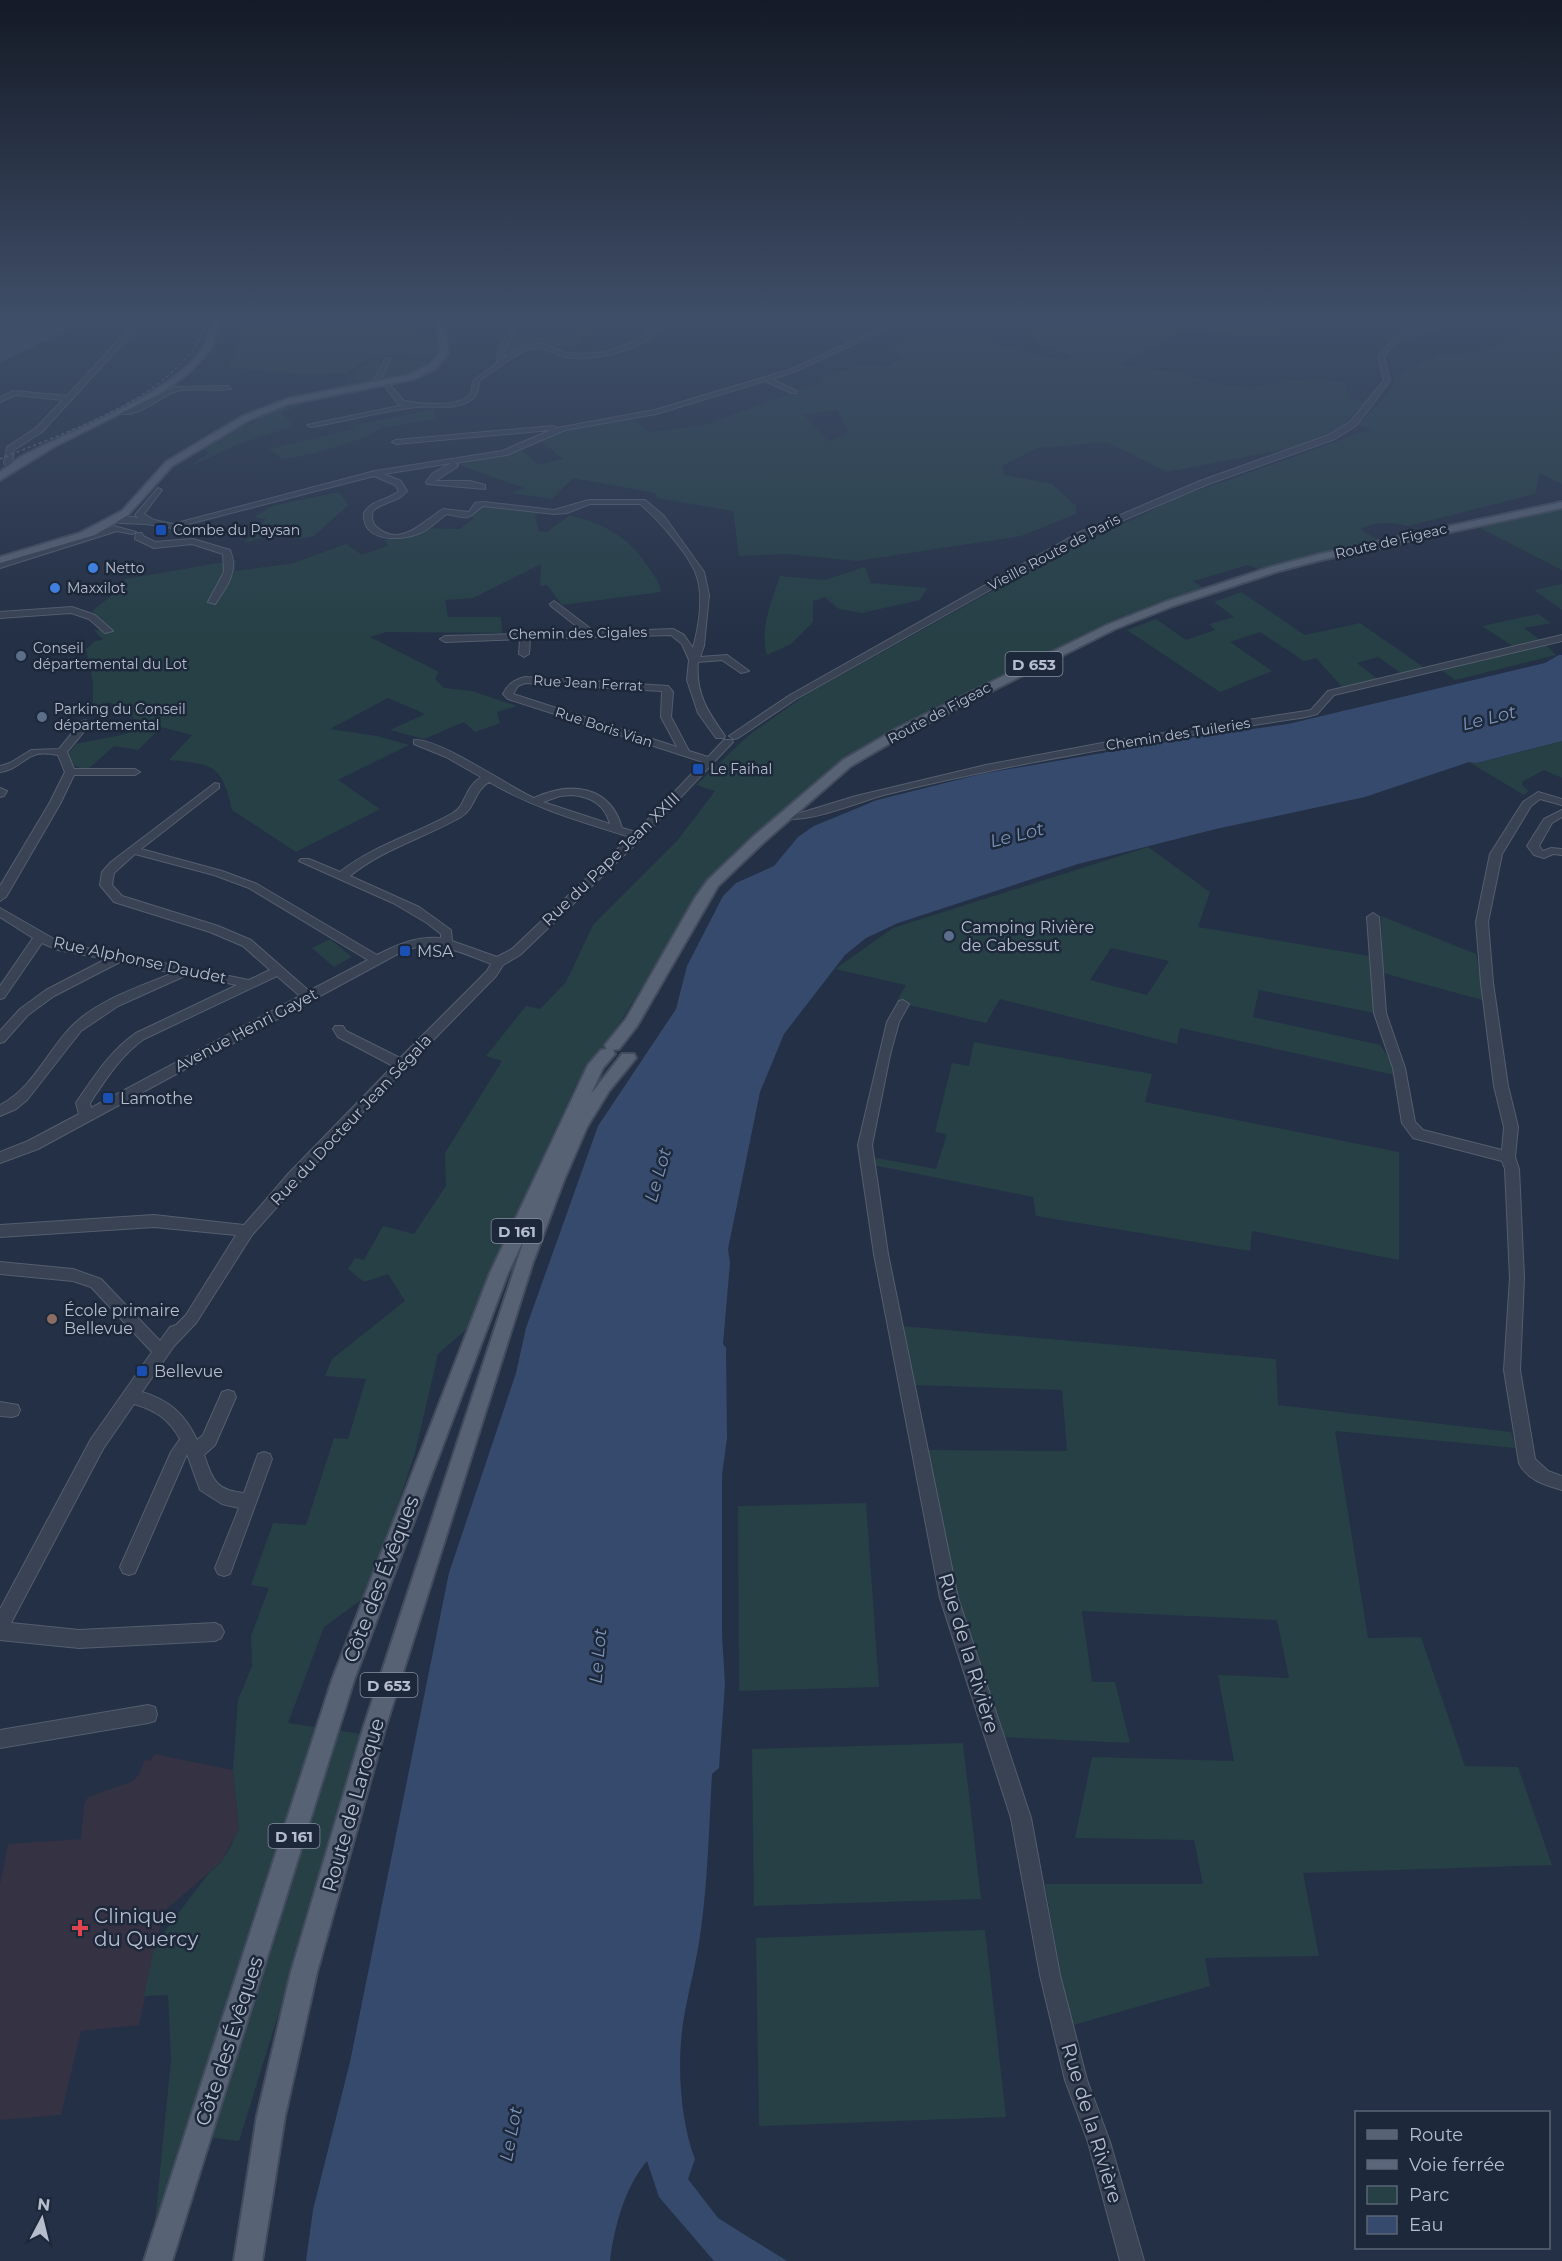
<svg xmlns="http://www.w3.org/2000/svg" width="1562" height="2261" viewBox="0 0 1562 2261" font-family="Montserrat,sans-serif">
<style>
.medical{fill:#353244}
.green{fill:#264046;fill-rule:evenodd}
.water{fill:#364a6e}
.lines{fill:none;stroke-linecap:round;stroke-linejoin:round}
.minor-casing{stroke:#545e6f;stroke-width:2}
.major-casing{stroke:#434c5e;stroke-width:4}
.minor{fill:#394354;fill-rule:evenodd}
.major{fill:#576274;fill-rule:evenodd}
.rail{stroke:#5b667b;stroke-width:1.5;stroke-dasharray:3 3;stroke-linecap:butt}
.transit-dot{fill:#1a4fb4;stroke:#1d283a;stroke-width:2}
.shop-dot{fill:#3f7fe0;stroke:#1d283a;stroke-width:2}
.service-dot{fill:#5c6f8a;stroke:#1d283a;stroke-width:2}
.education-dot{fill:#8d6e63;stroke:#1d283a;stroke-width:2}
.health-dot{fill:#e0444e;stroke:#1d283a;stroke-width:2}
.labels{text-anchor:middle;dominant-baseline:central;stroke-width:5;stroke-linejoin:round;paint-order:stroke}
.far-poi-label{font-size:14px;fill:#b6bece;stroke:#1d283a;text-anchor:start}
.far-street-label{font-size:14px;fill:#b6bece;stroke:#1d283a}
.shield{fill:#1d283a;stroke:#8891a2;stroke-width:1.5}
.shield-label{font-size:15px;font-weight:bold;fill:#b6bece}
.street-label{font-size:16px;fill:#b6bece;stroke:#1d283a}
.poi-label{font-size:16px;fill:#b6bece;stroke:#1d283a;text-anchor:start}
.water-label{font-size:18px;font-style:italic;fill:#7b92b8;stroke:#1d283a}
.near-street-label{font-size:20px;fill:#b6bece;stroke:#1d283a}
.near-poi-label{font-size:20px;fill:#b6bece;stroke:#1d283a;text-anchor:start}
</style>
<rect width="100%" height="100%" fill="#243045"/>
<!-- medical -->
<path class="medical" d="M154 1754 233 1770 239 1828 236 1835 221 1862 163 1912 139 2025 81 2031 61 2115 0 2120V1885L8 1844 81 1839 84 1804 88 1797 131 1782 138 1776 145 1760 151 1761Z"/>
<!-- green -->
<path class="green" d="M252 321H406L400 324 414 334 438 340 439 348 433 358 397 356 371 357 345 374 301 375 228 367 246 327Z
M582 321H617L579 339V343L576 347 537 344 504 360 507 346 515 335 535 338 551 335 570 337 579 322Z
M1044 321H1293L1280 337 1183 331 1118 365 1177 372 1223 386 1258 387 1289 380 1343 381 1353 399 1365 402 1339 429 1320 439 1292 448 1167 472 1107 442 1037 448 1002 466 1005 475 1052 484 1076 506V514L1021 536 857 561 786 554 739 556 733 511 657 498 655 493 573 478 552 499 511 493 524 488 460 465 469 460 520 449 539 465 563 459 540 440 565 429 631 419 651 432 704 425 814 385 833 374 863 365 886 367 904 358 891 351 913 339H973L1064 361 1074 357 1039 344 1026 330ZM837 410 849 432 830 442 803 415Z
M1535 321H1562V484L1540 473 1535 494 1408 526C1391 522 1376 521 1360 529L1379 541 1318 553 1261 570 1248 565 1193 581 1204 588 1170 599 1100 628 1010 671 847 758 750 838 713 873 609 1040 576 1085 505 1238 468 1328 438 1354 415 1453 368 1595 324 1627 288 1723 361 1734 334 1835 239 2141 187 2135 154 2232 171 2060 168 1995 144 1996 155 1944 209 1873 221 1862 230 1848 239 1828 233 1770 238 1700 252 1666 251 1636 269 1588 251 1585 273 1523 306 1525 334 1438 348 1439 366 1379 325 1376 332 1359 405 1301 388 1274 364 1282 348 1269 355 1258 364 1260 383 1226 414 1234 446 1186 445 1153 502 1061 486 1056 526 1006 540 1009 566 982 593 925 677 841 715 791 696 785 749 735 807 694 1057 555 1180 497 1372 429 1359 425 1390 391 1396 376 1439 355 1469 354 1492 349Z
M379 360 381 363 372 381 341 389C350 375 362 360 379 360Z
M396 360 431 362C419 371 395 383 381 376L388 363Z
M300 403 301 405 282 413 294 426 241 443 189 467 209 453 203 449 240 427 253 423 270 412Z
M435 409 434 419 382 428 361 439 313 454 282 459 269 449 353 429 350 426Z
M339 492 348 505 314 536 299 539 292 530 244 543 266 519 254 517 272 506Z
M486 505 539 512 535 517 539 531 547 532 570 515C607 526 626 534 649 568 654 576 660 582 661 592L562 605 547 585 540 586 541 564 473 598 445 600 448 617H501L502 633 386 632 370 637 439 672 435 679 444 688 472 691 517 706 497 712 500 723 475 732 464 722 424 739 390 730 425 714 388 698 330 729 377 736 409 745 338 780 380 809 296 852 232 810C222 765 214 764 169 760L192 735 161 727 138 750 114 746 87 770 75 766 68 754 76 744 126 734 139 722 109 702 93 708V682L86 649 95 641 103 640 94 630 112 629 92 611 111 596 125 579 236 560 235 571 294 563 346 544 362 555 389 545 384 540 412 536 427 528 460 529 474 518 470 516 480 511 481 506Z
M1562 509V570L1474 525Z
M865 567 871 583 927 588 920 600 862 613 839 609 825 597 813 601V622L791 644 767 655C759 630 772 599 780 576L825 580Z
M1562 584V610L1534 590Z
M1241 592 1305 635 1360 623 1426 669 1402 674 1378 657 1357 663 1379 680 1343 688 1316 658 1304 661 1260 632 1230 642 1272 671 1220 692 1127 630 1156 619 1186 640 1215 630 1209 624 1234 617 1214 602Z
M1538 614 1551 623 1524 628 1543 642 1514 647 1482 626Z
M1546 645 1556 655 1455 680 1441 670Z
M1562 741V778L1544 770 1523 781 1522 785 1529 791 1524 795 1469 762 1478 763Z
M1148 847 1210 892 1198 927 1370 956 1375 1013 1259 990 1253 1017 1380 1045 1393 1064 1395 1075 1180 1028 1177 1044 1000 999 986 1023 896 1002 906 985 835 969 893 928ZM1111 948 1169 961 1147 995 1090 980Z
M1381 916 1476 954 1486 1001 1383 973Z
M330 939 352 957 334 967 312 948Z
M974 1042 1152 1074 1145 1102 1399 1152V1260L1252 1231 1250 1251 1036 1216 1033 1197 873 1165 876 1158 882 1159 936 1169 947 1134 935 1132 952 1063 969 1066Z
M901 1326 1276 1359 1278 1405 1511 1432 1516 1448 1335 1431 1368 1638 1421 1637 1465 1766 1518 1767 1552 1865 1303 1873 1319 1956 1205 1958 1210 1986 1070 2026 1045 1884H1203L1194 1840 1075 1838 1092 1757 1234 1761 1218 1675 1289 1678 1277 1620 1082 1611 1092 1682H1115L1130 1743 1001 1737 953 1587 924 1450 1067 1451 1062 1390 913 1385Z
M866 1503 879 1687 739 1691 738 1506Z
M963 1743 981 1899 754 1906 752 1749Z
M985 1930 1006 2117 759 2126 756 1938Z"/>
<!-- water -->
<path class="water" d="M0 321H80L64 331 61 335 56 336 0 363Z
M1559 655H1562V741L1477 763 1469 762 1365 797 1216 829 1078 864 898 923 866 938 845 955 784 1034 760 1092 728 1249 730 1263 723 1344 726 1348 727 1438 722 1475V1635L725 1684 719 1768 712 1774C709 1826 708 1878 701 1929 697 1961 688 1992 683 2023 677 2065 680 2120 695 2159L688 2179 718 2218 787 2261H714L659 2197 647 2161C625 2187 614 2227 610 2261H306L313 2210 350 2062 449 1573 516 1373 526 1328 598 1126 676 1009 687 966 723 896 736 883 774 866 798 837 814 826 877 800 981 774 1189 738 1288 724 1545 663Z"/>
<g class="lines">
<defs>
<path id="minor" d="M136 321H143L42 432 14 450 12 463 15 466 8 468 4 463 7 447 36 428 63 400 15 395 0 402V397L14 391 67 396Z
M664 321H671C648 347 600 363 565 357 555 355 546 346 535 348 516 352 496 370 480 380 477 387 479 395 471 400 455 411 434 405 416 407 382 411 346 421 311 427L307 425 404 405H399L381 381 376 383 373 381 386 358 391 359 382 376 404 401C420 404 459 408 470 394 473 390 472 385 473 381L497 363 499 349 509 331 514 332 505 349 504 358C517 351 532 340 548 345 555 348 561 353 569 353 602 357 640 344 664 321Z
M895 321H903L796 371 772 379 796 391V393H792L765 381 656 414 565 430 507 455 455 463 458 465 457 467 435 481H470L485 485V489L427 484 426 482 433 473 451 463 384 474 401 481 407 491C398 503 383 501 373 511 371 518 372 524 378 528 401 548 425 520 443 509L469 512 475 503 483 502 554 510 589 500H645L664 516 704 572 709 595 704 646 700 657 727 655 749 671 741 673 722 660 698 662C695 693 708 712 725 736L724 738H716L698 713 687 680 689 660 682 644 671 635 530 639 529 654 524 657 519 654 520 639 445 642 440 639 445 636 584 632 551 606 550 604 554 601 595 632 673 629 684 635 693 648C699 626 704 596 696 574 689 554 657 518 640 504H590L567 513 554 514 483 506C465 520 471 519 447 514 437 520 431 529 420 533 402 541 362 543 364 513 372 499 388 501 399 491L395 485 374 476 173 528 146 524 120 523 116 521 115 517 119 515 139 518 135 515 158 488 162 490 144 514 154 520 173 524 375 471 502 451 551 430 396 444 392 442 396 440 553 426 557 428 655 410 792 369Z
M1448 321H1459C1434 334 1402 329 1384 357L1390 380 1387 385 1357 425 1335 439 1206 485 1084 537 796 699 738 738 734 739 729 736 790 695 1078 533 1200 481 1329 435 1351 421 1381 384 1384 380 1378 357C1394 332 1421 328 1448 321Z
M229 386 231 389C214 392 191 386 174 392 158 398 134 421 117 412L128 410 175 387Z
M114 526 136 532 132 534 117 531 0 568V562Z
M136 533H142L143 536 155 542 193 539 230 550C239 571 227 587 215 604L208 602 224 572 223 554 192 544 154 548 135 539Z
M72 607 95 615 113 631 105 633 89 619 71 613 0 618V612Z
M1562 635V641L1334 695 1317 714 1306 717C1165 739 1023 760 884 795 859 802 807 824 783 818L782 816 783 814H797L856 796 986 765 1113 741 1306 711 1311 710 1328 691Z
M525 677 668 686 673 692 671 717 689 751 708 757 724 740H732L733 742 642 838 520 955 503 965 496 976 354 1121 252 1235 196 1323 174 1346 142 1392C169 1400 185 1414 197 1440L203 1435 222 1392 228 1390 234 1392 236 1397 215 1445 204 1455C213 1480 215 1490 244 1493L258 1454 264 1452 270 1454 272 1459 230 1574 224 1576 218 1574 215 1568 239 1508 222 1504 200 1490 187 1454 135 1573 129 1575 123 1573 120 1567 171 1452 180 1439C169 1419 155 1410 134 1404L103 1449 11 1623 79 1630 215 1623 221 1626 224 1632 221 1638 215 1641 79 1648 0 1640V1609L91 1439 152 1352 91 1287 73 1281 0 1274V1262L73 1269 101 1279 160 1341 170 1327 176 1325 186 1315 236 1235 154 1227 0 1237V1225L154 1215 244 1225 289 1173 393 1066 338 1037 333 1029 335 1026H343L346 1031 400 1058 487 971 491 964C461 952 437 940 405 950L38 1149 0 1163V1152L28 1141 79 1114 76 1103 78 1100C95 1075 111 1050 136 1033L237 985 187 975 118 1006 81 1031 27 1100 16 1109 0 1116V1105C32 1089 47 1052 71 1027 97 1000 139 987 173 973L120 962 54 996 28 1015 4 1042 0 1043V1031L20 1009 46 990 106 959 58 950 42 943 4 998 0 999V986L33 938 0 917V908L61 943 249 980 270 970 243 946 210 932 114 902 100 885 102 872 111 862 215 783 219 784V788L141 849 222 871 257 884 377 955C398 944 417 936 441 938V934L427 923 393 903 299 861 301 859H309L340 872C374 845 416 834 453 813 466 806 464 788 481 777L446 757 414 744V740C437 737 509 787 534 798 570 781 610 785 622 828L636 832 703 762 508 699 503 694C508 684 514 680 525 677ZM525 683 662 691 661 717 677 747 513 694 518 686ZM489 782C536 809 579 821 630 837L512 949 497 957 452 941 451 930 419 907 350 876C383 849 424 838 461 817 475 809 474 791 489 782ZM572 795C592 797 605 805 610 824L543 802 560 796ZM135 854 214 875 249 888 368 960 309 991 251 940 218 926 122 896 112 885 114 873ZM277 976 300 996 91 1108 90 1103C106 1079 120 1056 144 1039Z
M86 720 91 723 67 752 74 769H135L140 772 135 775H74L60 804 6 897 0 901V886L49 804 65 772 58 755C52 754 44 753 37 754 23 758 17 770 0 772V766L10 763 31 750 59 749 82 721Z
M0 788 7 791 4 796 0 797Z
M1538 792 1562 799V805L1540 799 1531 806 1502 854 1488 922 1493 983 1508 1086 1518 1127 1515 1157 1519 1169 1524 1278 1520 1370 1535 1459 1548 1471 1562 1476V1490C1545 1485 1527 1480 1519 1463L1504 1370 1510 1278 1505 1169 1502 1161 1413 1138 1402 1123 1393 1068 1374 1013 1367 917 1373 913 1379 917 1386 1013 1405 1068 1415 1122 1423 1130 1502 1150 1504 1127 1494 1086 1481 983 1476 922 1490 854 1523 802Z
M1562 810V817L1552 823 1539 846 1543 851 1551 848 1562 849V855L1553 854 1544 858 1534 855 1527 846 1544 819Z
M903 1000 909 1004 899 1022 890 1055 872 1145 888 1254 958 1598 1031 1818 1060 1975 1087 2080 1110 2142 1144 2261H1120L1088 2142 1065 2080 1040 1975 1011 1818 940 1598 874 1254 858 1145 887 1022 899 1001Z
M0 1402 18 1405 20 1410 18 1415 12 1417 0 1416Z
M148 1705 155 1707 157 1714 155 1721 148 1723 0 1748V1730Z"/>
<path id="major" d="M213 321H221L212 347 190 372 161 393 55 446 0 480V472L19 458C70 430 173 395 204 347 208 340 210 329 213 321Z
M437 321H445L448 353 435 369 414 379 289 404 249 420 172 466 128 515 95 535 0 563V557L80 533 122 511 166 462 243 416 287 399 409 375 429 365 440 353Z
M1562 502V508L1321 560 1279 571 1173 606 1115 629 904 735 851 766 764 842 718 886 637 1026 619 1049 613 1050 615 1054 603 1068 591 1094 622 1054H634L636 1058 609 1091 587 1127 564 1180 533 1262 385 1729 317 1972 285 2116 262 2261H234L257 2116 291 1972 363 1729 525 1237 508 1273 354 1680 172 2261H144L332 1680 490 1273 588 1065 601 1050 607 1049 605 1045 626 1019 695 898 708 880 754 836 843 760 896 729 1107 625 1165 602 1271 567 1320 554Z"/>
</defs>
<!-- minor casing -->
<use href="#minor" class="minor-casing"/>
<!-- major casing -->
<use href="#major" class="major-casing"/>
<!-- minor -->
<use href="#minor" class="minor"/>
<!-- major -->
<use href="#major" class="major"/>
<!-- rail -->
<path class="rail" d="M0 459C63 433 155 404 195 347 200 339 203 329 206 321"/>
</g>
<!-- sky -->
<linearGradient id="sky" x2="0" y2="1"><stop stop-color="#141a26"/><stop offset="0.5" stop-color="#3f4e68"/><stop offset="1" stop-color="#3f4e68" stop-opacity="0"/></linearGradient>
<rect width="1562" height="638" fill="url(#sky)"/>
<!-- markers -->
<g class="transit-dot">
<rect x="155" y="524" width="12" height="12" rx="3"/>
<rect x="692" y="763" width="12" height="12" rx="3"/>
<rect x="399" y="945" width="12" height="12" rx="3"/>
<rect x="102" y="1092" width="12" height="12" rx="3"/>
<rect x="136" y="1365" width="12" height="12" rx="3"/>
</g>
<g class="shop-dot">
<circle cx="93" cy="568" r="6"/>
<circle cx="55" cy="588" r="6"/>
</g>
<g class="service-dot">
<circle cx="21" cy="656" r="6"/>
<circle cx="42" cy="717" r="6"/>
<circle cx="949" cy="936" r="6"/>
</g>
<circle class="education-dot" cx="52" cy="1319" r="6"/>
<path class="health-dot" d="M77 1919h6v6h6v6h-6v6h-6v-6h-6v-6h6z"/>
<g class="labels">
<!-- far-poi labels -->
<g class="far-poi-label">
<text x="173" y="530">Combe du Paysan</text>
<text x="105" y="568">Netto</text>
<text x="67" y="588">Maxxilot</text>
<text x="33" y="648">Conseil<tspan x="33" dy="16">départemental du Lot</tspan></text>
<text x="54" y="709">Parking du Conseil<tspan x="54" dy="16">départemental</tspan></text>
<text x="710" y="769">Le Faihal</text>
</g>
<!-- far-street labels -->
<g class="far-street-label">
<text transform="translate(1391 541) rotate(-13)">Route de Figeac</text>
<text transform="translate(1054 552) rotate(-28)">Vieille Route de Paris</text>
<text transform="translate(578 633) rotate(-1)">Chemin des Cigales</text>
<text transform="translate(588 683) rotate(3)">Rue Jean Ferrat</text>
<text transform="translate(939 713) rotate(-28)">Route de Figeac</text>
<text transform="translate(604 727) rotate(18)">Rue Boris Vian</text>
<text transform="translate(1178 734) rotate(-9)">Chemin des Tuileries</text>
</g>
<!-- shield labels -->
<g class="shield">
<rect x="1005.5" y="652" width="57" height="24" rx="4.5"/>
<rect x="491.5" y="1219" width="51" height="24" rx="4.5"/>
<rect x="360.5" y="1673" width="57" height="24" rx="4.5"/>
<rect x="268.5" y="1824" width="51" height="24" rx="4.5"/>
</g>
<g class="shield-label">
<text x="1034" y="664">D 653</text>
<text x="517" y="1231">D 161</text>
<text x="389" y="1685">D 653</text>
<text x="294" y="1836">D 161</text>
</g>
<!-- street labels -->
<g class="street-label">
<text transform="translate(611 859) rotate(-44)">Rue du Pape Jean XXIII</text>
<text transform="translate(140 960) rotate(12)">Rue Alphonse Daudet</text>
<text transform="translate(246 1030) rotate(-28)">Avenue Henri Gayet</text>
<text transform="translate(351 1120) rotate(-47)">Rue du Docteur Jean Ségala</text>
</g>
<!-- poi labels -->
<g class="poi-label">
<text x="961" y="927">Camping Rivière<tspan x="961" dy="18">de Cabessut</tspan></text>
<text x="417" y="951">MSA</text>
<text x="120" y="1098">Lamothe</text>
<text x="64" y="1310">École primaire<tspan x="64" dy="18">Bellevue</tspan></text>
<text x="154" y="1371">Bellevue</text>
</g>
<!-- water labels -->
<g class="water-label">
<text transform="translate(1489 718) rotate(-14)">Le Lot</text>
<text transform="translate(1017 835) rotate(-14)">Le Lot</text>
<text transform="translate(658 1175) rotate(-74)">Le Lot</text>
<text transform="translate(598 1656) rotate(-85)">Le Lot</text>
<text transform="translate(511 2134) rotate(-79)">Le Lot</text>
</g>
<!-- near-street labels -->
<g class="near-street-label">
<text transform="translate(381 1579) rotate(-69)">Côte des Évêques</text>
<text transform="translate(969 1653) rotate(73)">Rue de la Rivière</text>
<text transform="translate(353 1805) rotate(-74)">Route de Laroque</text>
<text transform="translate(229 2041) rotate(-72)">Côte des Évêques</text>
<text transform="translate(1092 2123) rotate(73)">Rue de la Rivière</text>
</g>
<!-- near-poi labels -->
<g class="near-poi-label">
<text x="94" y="1916">Clinique<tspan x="94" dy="23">du Quercy</tspan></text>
</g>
</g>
<!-- legend -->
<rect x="1355" y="2111" width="195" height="138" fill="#1d283a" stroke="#5a6475" stroke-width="1.5"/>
<rect x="1367" y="2130" width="30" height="9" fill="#576274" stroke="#5a6475" stroke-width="1.5"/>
<text x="1409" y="2141" font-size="18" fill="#b6bece">Route</text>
<rect x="1367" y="2160" width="30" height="9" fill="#5b667b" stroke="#5a6475" stroke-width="1.5"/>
<text x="1409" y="2171" font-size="18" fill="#b6bece">Voie ferrée</text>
<rect x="1367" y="2186" width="30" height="18" fill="#264046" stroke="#5a6475" stroke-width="1.5"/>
<text x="1409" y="2201" font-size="18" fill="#b6bece">Parc</text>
<rect x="1367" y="2216" width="30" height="18" fill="#364a6e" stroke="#5a6475" stroke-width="1.5"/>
<text x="1409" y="2231" font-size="18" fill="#b6bece">Eau</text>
<!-- north arrow -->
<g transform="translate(42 2219) rotate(7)" stroke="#1d283a" stroke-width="4.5" paint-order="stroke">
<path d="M0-4.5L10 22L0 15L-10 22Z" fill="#b6bece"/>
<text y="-9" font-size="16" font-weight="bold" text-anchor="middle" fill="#b6bece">N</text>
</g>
</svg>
